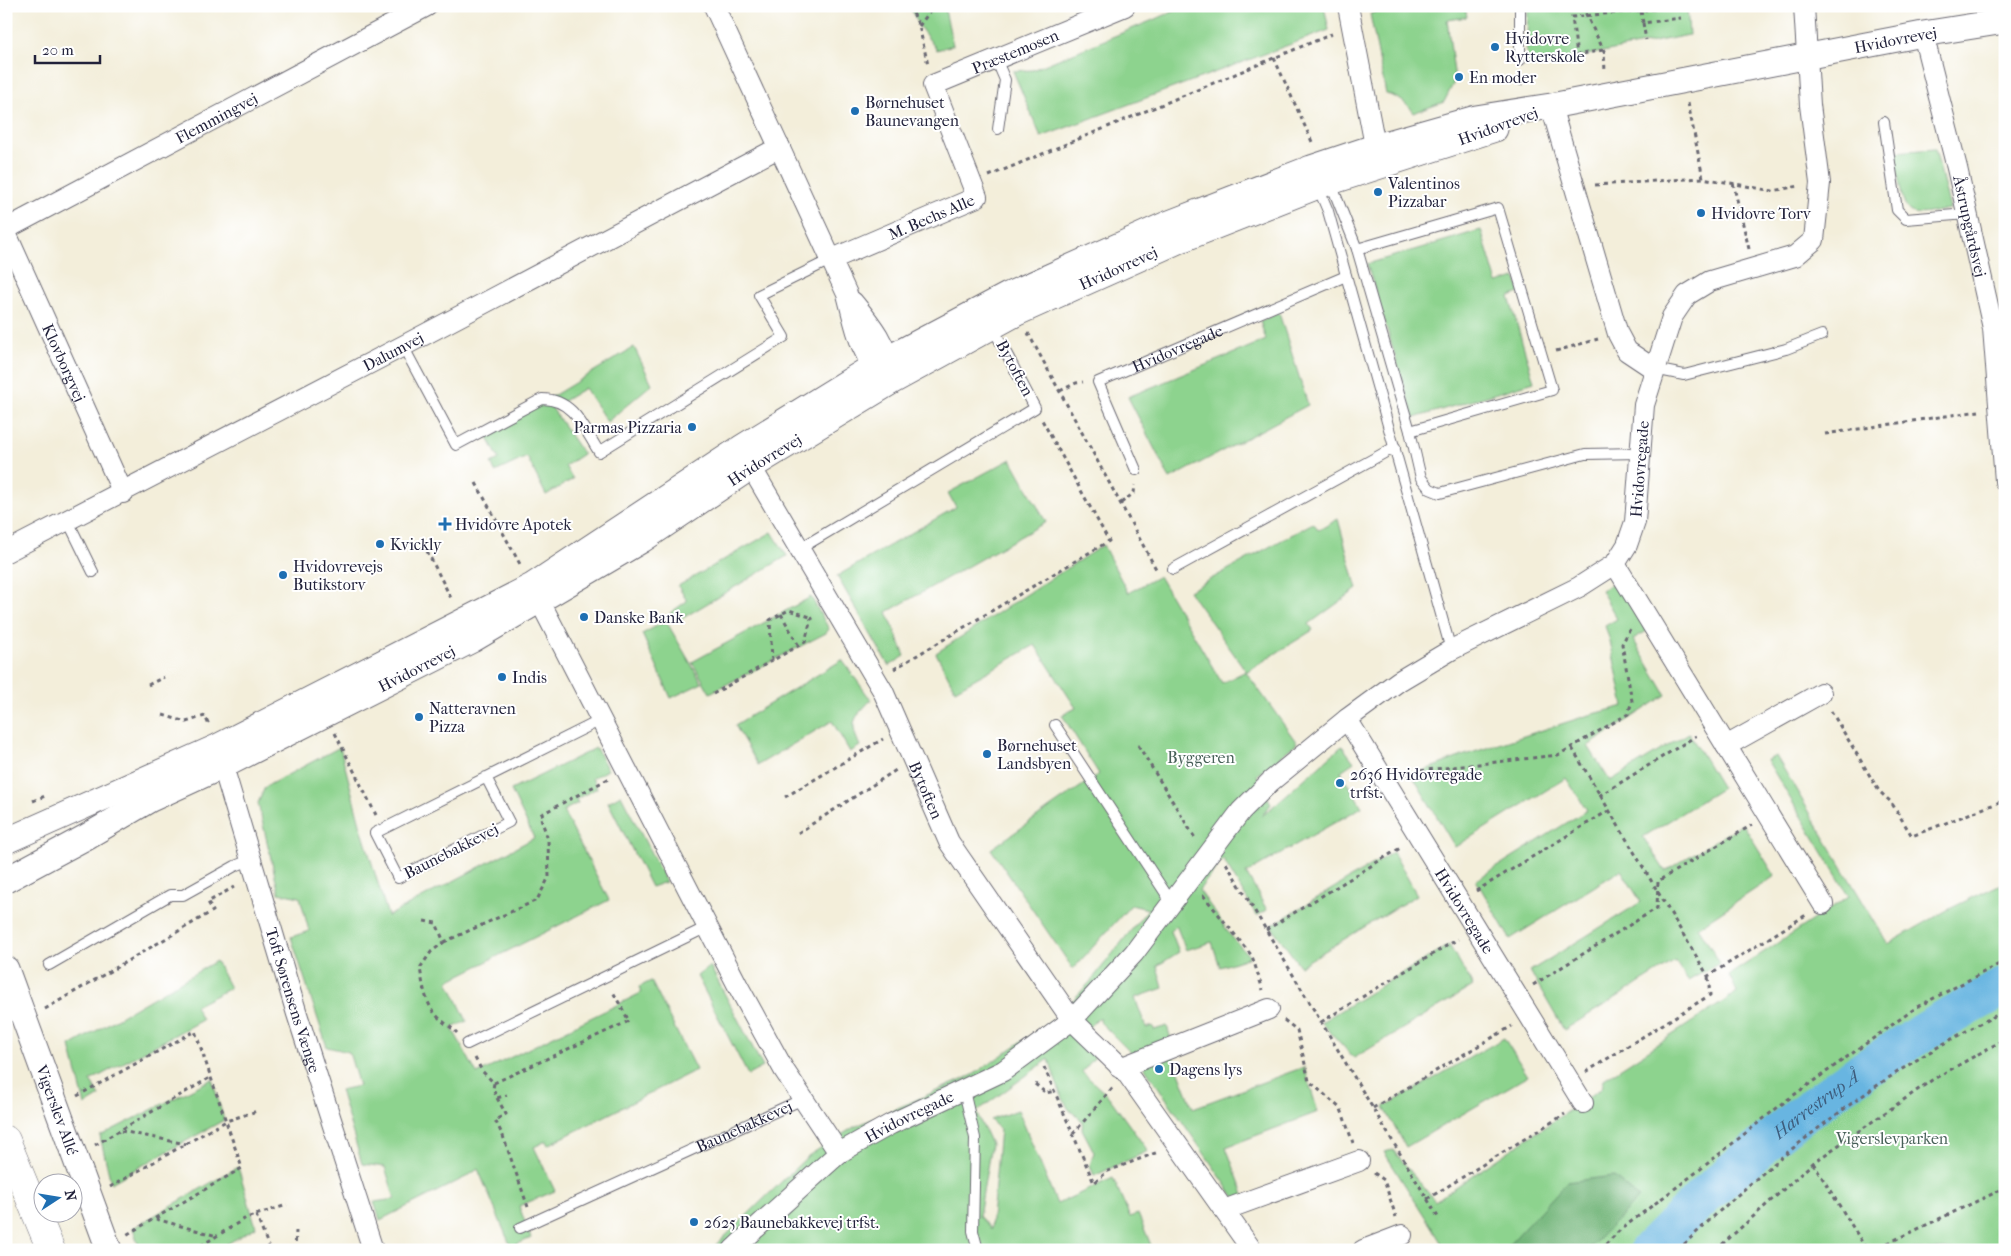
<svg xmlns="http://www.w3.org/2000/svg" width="2011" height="1256" viewBox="0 0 2011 1256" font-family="'IM FELL French Canon',serif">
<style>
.green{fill:#8dd38e;stroke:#587a64}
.forest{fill:#72b579;stroke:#4a6c5a}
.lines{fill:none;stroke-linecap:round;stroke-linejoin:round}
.river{stroke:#67b5e1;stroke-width:39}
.service-casing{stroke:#6b6973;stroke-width:12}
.minor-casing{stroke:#6b6973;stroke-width:22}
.tertiary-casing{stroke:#6b6973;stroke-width:27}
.motorway-casing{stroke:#6b6973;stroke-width:29}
.path{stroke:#6b6973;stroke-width:3;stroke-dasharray:4 4;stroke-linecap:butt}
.service{stroke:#fff;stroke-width:10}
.minor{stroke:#fff;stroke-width:20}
.tertiary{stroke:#fff;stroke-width:25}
.motorway{stroke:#fff;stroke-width:28}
.poi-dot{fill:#1f6fb2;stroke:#fff;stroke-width:2}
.labels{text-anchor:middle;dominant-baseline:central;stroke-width:4;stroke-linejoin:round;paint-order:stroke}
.poi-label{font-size:16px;fill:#22223b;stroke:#fff;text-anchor:start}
.street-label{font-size:16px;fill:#22223b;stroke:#fff}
.park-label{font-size:16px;fill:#476058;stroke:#fff}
.water-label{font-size:18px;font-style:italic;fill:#3e5d7d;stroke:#fff}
</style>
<rect width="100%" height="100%" fill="#fff"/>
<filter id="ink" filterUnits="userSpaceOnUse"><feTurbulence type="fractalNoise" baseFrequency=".02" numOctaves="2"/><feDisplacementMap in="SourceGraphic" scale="10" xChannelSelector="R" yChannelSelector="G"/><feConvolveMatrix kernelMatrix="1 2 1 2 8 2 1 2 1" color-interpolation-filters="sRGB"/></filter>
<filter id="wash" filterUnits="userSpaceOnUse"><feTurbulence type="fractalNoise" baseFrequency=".0096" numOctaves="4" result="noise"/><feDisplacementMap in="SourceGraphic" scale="20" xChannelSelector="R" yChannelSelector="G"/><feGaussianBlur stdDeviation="1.12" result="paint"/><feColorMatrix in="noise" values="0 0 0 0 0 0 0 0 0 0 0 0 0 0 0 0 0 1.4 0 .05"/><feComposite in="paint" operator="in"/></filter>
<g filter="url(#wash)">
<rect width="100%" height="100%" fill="#f3eeda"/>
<!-- green -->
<path class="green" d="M910 6H944L953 45 937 50 919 26Z
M1187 6H1324L1329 30 1041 137 1013 71 1032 70Z
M1393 6H1465L1467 17 1447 20 1455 80 1444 102 1413 113C1406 102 1398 97 1386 94L1370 14Z
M1528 6H1687L1689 35 1526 67Z
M1935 149 1950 209C1940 210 1920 217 1911 212 1900 207 1897 164 1895 152Z
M1481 230 1497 283 1516 278 1520 293 1509 297 1534 382 1414 418 1367 264Z
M1279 313 1308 405 1170 479 1128 397 1266 340 1260 321Z
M634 347 652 384 607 422 585 388 552 408 583 454 565 466 573 479 546 495 527 457 495 472 491 463 499 459 487 436Z
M1011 459 1046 522 887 612 905 656 889 666 837 576 956 507 948 493Z
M1338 519 1357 589 1309 624 1313 630 1246 672 1297 743 1257 775 1271 804 1261 817 1342 746 1354 762 1341 771 1362 807 1246 873 1267 910 1257 916 1223 859 1199 890 1232 937 1250 957 1220 967 1212 942 1186 950 1176 925 1171 931 1179 952 1157 966 1163 988 1135 998 1146 1028 1153 1026 1154 1030 1167 1026 1171 1039 1133 1055 1099 1021V1017L1076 1040 1095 1057 1082 1072 1109 1097 1148 1151 1094 1176 1090 1165 1094 1152 1082 1129C1085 1116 1074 1117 1068 1108 1060 1095 1053 1074 1049 1059L976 1112 991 1144 979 1216 991 1229 1000 1129 990 1120 1018 1110 1057 1204 1113 1178 1130 1217 1138 1214 1153 1250H711L808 1156 854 1127 973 1075 1056 1018 1090 982 1148 909 1131 905 1073 969 991 849 1099 774 1062 715 1076 708 1035 645 955 690 936 653 1103 545 1128 593 1159 576 1222 683 1246 671 1189 591 1313 523 1319 530Z
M772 532 787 556 676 622 670 613 687 601 678 586Z
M1612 584 1618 586 1647 631 1633 639 1666 695 1588 746 1610 781 1689 733 1722 788 1643 837 1665 871 1743 824 1775 876 1698 927 1720 963 1688 981 1675 961 1564 1030 1530 971 1641 902 1621 870 1510 939 1476 880 1587 810 1566 778 1455 847 1412 775 1465 755 1586 716 1624 706 1610 641 1605 626 1617 619 1601 590Z
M811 597 829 629 826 633 710 693 692 662Z
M666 621 702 683 671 698 642 634Z
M842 660 871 700C853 719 849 722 860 746L850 752 832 721 758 765 735 725Z
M340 747 360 824 388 916 534 838 511 790 596 748 608 770 592 778 597 788 576 799 578 803 563 811 609 900 448 981 467 1021 452 1028 477 1074 641 993 639 987 651 981 696 1070 548 1145 546 1141 534 1147 555 1191 519 1206 531 1238 511 1247 478 1169 468 1176 380 1220 374 1202 395 1199 385 1167 362 1164 340 1090 359 1086 349 1052 327 1047 291 937 309 931 300 897 279 893 258 803 265 787Z
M1776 756 1888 944 1949 909 2005 882V1250H1446L1384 1152 1393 1150 1435 1201 1602 1088 1604 1079 1723 1002 1737 992 1729 975 1849 896 1767 760Z
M621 795 666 882 651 887 608 802Z
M1393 852 1417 895 1300 966 1271 926Z
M1449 945 1473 986 1354 1058 1321 1022Z
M216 961 230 988 195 1006 202 1020 90 1081 100 1096 85 1105 70 1046Z
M710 966 763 1067 748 1075 697 976Z
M1504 1038 1528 1076 1406 1147 1384 1107Z
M1172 1054 1193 1108 1304 1067 1318 1112 1226 1147 1244 1195 1235 1198 1143 1065Z
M212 1079 224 1120 111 1183 100 1136Z
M238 1167 256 1227 217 1250H140L133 1228Z"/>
<!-- forest -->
<path class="forest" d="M1613 1176 1639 1198 1588 1250H1504L1567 1182Z"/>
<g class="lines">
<!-- river -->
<path class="river" id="s1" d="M1649 1250C1721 1176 1802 1109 1890 1053 1927 1029 1966 1008 2005 986"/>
</g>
</g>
<g filter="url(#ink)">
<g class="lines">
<defs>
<g id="service">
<path d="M1520 6V60"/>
<path d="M996 59 1005 80 998 129"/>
<path d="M1884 122 1897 210 1906 219 1967 214"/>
<path d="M1330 181 1357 249 1410 431 1421 478 1430 489 1440 493 1585 454 1640 453"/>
<path d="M1317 185 1328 211 1451 650"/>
<path d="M1357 249 1498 208 1552 390 1410 431"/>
<path d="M403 346 456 445 542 399C574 399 584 429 599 452L784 337 759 295 830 260"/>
<path d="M1654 369 1684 375 1786 349 1822 335"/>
<path id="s2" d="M1136 470 1098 382 1346 276"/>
<path d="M68 521 93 572"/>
<path d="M801 548 1035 408 992 326"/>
<path d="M1173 569 1395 447"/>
<path d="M1055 725 1172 903"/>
<path d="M486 777 509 822 398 878 375 833 601 720"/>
<path d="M49 965 170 895H183L235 866 250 860"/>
<path d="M467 1044 707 927"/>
<path d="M964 1091 975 1138 973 1231 978 1250"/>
<path id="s3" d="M520 1228 803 1099"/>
</g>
<g id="minor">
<path d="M714 6 847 294C855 323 859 356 883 375"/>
<path d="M1348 6 1378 161"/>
<path id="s4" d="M1923 34 1957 168 1993 328 2005 481"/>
<path d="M1551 106 1618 334 1627 351 1654 369"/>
<path id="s5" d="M6 229 427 6"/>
<path id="s6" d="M6 233 123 493"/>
<path id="s7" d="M830 260 977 197 933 85 1125 6"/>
<path d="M853 302C870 323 888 344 890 372"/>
<path id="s8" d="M744 455 883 691 949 842 1072 1020 1126 1072 1252 1250"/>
<path id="s9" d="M6 552 403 346 780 147"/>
<path d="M1615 564 1823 904"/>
<path d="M533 588 738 986 784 1070 839 1153"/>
<path id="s10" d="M1347 719 1583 1103"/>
<path d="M1726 746 1821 693"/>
<path id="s11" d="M219 753 297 1014 373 1250"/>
<path d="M1120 1068 1269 1009"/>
<path d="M1224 1210 1359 1161"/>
<path id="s12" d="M756 1228 839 1153 891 1124 1003 1071 1072 1020 1134 953 1241 811 1270 782 1347 719 1399 681 1451 650 1579 587 1615 564 1627 545 1635 522 1644 405 1672 317 1687 295 1710 281 1795 256 1814 240 1820 183 1810 105 1804 6"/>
<path d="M733 1250 753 1231"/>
<path d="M1363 1250 1402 1235"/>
</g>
<g id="tertiary">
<path id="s13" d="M6 841 217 747 532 586 741 448 872 367 1008 295 1167 224 1311 168 1374 147 1476 118 1551 106 1923 34 2005 21"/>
<path id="s14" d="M6 880 86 837 149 800 223 766 472 640 642 540 751 467 891 382 1017 313 1178 241 1318 186 1495 129"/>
<path id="s15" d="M6 969 109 1250"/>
</g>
<path id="motorway" d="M6 1140 51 1250"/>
</defs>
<!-- service casing -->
<use href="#service" class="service-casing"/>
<!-- minor casing -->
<use href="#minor" class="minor-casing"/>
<!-- tertiary casing -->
<use href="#tertiary" class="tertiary-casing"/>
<!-- motorway casing -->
<use href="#motorway" class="motorway-casing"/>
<!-- path -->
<path class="path" d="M910 6 919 26 928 65
M1582 6 1604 51 1605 72
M1641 11 1643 23 1681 18
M1643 23 1646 40
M919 26 934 6
M1603 50 1577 55 1572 17 1677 7
M1274 58 1313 144
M1520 74 1521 87
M1688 103 1703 178
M989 176 1332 34
M1733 183 1749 249
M1595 185 1703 178 1773 191 1799 186
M1028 333 1156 569
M1556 351 1598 339
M1060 391 1076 383 1083 382
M1825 434 1979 411
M476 483 521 566
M1121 503 1134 493 1135 485
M427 551 452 600
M781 614 799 646
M772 661 770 620 789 610 813 618
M894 669 1109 541 1042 420
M148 685 164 677
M713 694 805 642 811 619 815 617
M1831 711 1879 791 1891 802 1912 836 2005 800
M163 715 186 722 205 716 209 725
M335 733 376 815
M1138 745 1195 838
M1572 748 1708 976 1806 915
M1407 778 1418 771 1558 755 1628 714 1632 701 1622 644 1630 629
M1599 796 1696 736
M785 797 883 739
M33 801 45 796
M798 833 896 770
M1226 863 1438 1217
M1476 891 1608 811
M1203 895 1252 956 1263 990
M424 921 436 923 444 942 431 952 420 968C423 985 425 1004 438 1017 444 1023 451 1027 457 1033
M1266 930 1402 847
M444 942 537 900 549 877 548 840 540 815 608 779
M1533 985 1657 908 1658 881 1752 825
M45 1009 213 911 208 902 234 887
M1284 1020 1297 1030 1309 1081 1341 1109 1353 1143
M1321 1022 1458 939
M475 1058 482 1071 494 1083 493 1089 497 1098 507 1095
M1044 1067 1094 1183 1108 1171 1158 1152
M1586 1072 1710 995 1708 976
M494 1083 629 1021 612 990
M1035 1084 1046 1093 1055 1091
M77 1096 195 1031 242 1168 126 1235
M497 1098 506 1114 495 1120 503 1136 528 1207
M1373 1108 1512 1026
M121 1131 186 1144
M1073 1134 1113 1087
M95 1145 211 1077
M1813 1163 1867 1250
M1374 1173 1384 1180 1396 1217
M110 1187 226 1121 257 1111
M1427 1199 1565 1114
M256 1215 270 1250
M156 1219 217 1236
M194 1250 246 1218 287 1205
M295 1250 296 1231
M1600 1250 1620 1230 1698 1171 1787 1100 1917 1007 2005 961
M1678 1250C1776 1156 1882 1071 2005 1011
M1716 1250 1813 1163 1932 1080 2005 1039
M1873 1250 2005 1188"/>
<!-- service -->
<use href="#service" class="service"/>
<!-- minor -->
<use href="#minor" class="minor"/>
<!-- tertiary -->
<use href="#tertiary" class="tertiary"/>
<!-- motorway -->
<use href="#motorway" class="motorway"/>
</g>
</g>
<!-- markers -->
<g class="poi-dot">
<circle cx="1495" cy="47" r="5"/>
<circle cx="1459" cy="77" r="5"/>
<circle cx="855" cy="111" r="5"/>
<circle cx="1378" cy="192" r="5"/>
<circle cx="1701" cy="213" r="5"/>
<circle cx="692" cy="427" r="5"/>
<path d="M442.5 516.5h5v5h5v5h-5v5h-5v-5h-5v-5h5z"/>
<circle cx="380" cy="544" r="5"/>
<circle cx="283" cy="575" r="5"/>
<circle cx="584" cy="617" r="5"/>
<circle cx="502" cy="677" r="5"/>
<circle cx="419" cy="717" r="5"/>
<circle cx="987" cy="754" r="5"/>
<circle cx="1340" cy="783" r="5"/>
<circle cx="1159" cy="1069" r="5"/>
<circle cx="694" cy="1222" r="5"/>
</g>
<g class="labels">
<!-- poi labels -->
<g class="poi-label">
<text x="1505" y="38">Hvidovre<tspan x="1505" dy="18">Rytterskole</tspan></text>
<text x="1469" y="77">En moder</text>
<text x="865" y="102">Børnehuset<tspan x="865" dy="18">Baunevangen</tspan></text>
<text x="1388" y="183">Valentinos<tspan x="1388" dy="18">Pizzabar</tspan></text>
<text x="1711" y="213">Hvidovre Torv</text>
<text x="682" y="427" text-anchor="end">Parmas Pizzaria</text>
<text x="455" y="524">Hvidovre Apotek</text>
<text x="390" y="544">Kvickly</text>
<text x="293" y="566">Hvidovrevejs<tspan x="293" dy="18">Butikstorv</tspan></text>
<text x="594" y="617">Danske Bank</text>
<text x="512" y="677">Indis</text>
<text x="429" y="708">Natteravnen<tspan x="429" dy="18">Pizza</tspan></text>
<text x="997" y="745">Børnehuset<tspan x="997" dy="18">Landsbyen</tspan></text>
<text x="1350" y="774">2636 Hvidovregade<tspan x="1350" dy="18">trfst.</tspan></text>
<text x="1169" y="1069">Dagens lys</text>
<text x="704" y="1222">2625 Baunebakkevej trfst.</text>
</g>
<!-- street labels -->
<g class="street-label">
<text stroke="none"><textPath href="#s13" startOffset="2071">Hvidovrevej</textPath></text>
<text stroke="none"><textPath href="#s7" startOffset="369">Præstemosen</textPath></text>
<text stroke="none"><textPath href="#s5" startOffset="238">Flemmingvej</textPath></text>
<text transform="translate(1498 126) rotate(-20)">Hvidovrevej</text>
<text stroke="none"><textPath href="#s7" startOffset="110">M. Bechs Alle</textPath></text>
<text stroke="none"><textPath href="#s4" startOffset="198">Åstrupgårdsvej</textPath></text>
<text stroke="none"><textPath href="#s14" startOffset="1271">Hvidovrevej</textPath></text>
<text stroke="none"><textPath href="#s2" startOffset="182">Hvidovregade</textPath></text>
<text stroke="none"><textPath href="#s9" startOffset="436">Dalumvej</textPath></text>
<text stroke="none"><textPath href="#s6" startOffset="142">Klovborgvej</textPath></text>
<text transform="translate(1015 368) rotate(62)">Bytoften</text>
<text stroke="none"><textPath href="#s14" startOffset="868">Hvidovrevej</textPath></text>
<text stroke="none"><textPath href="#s12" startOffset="1201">Hvidovregade</textPath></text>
<text stroke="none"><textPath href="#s14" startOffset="462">Hvidovrevej</textPath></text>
<text stroke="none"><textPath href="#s8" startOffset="382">Bytoften</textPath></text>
<text transform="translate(451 851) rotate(-27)">Baunebakkevej</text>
<text stroke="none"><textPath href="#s10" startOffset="225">Hvidovregade</textPath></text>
<text stroke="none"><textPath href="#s11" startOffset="258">Toft Sørensens Vænge</textPath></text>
<text stroke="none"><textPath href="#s15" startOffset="150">Vigerslev Allé</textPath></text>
<text stroke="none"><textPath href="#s12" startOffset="191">Hvidovregade</textPath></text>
<text stroke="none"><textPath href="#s3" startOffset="246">Baunebakkevej</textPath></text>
</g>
<!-- park labels -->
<g class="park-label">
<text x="1201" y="757">Byggeren</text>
<text x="1892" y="1138">Vigerslevparken</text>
</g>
<!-- water labels -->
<g class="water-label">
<text stroke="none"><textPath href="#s1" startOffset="222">Harrestrup Å</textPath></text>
</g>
</g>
<!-- margin -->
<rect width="2011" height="1256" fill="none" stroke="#fff" stroke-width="25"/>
<!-- north arrow -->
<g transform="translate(58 1198) rotate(78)"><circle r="24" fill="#ffffff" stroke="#a7a7b1"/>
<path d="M0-4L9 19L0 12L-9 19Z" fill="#1f6fb2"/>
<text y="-8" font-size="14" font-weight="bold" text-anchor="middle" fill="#22223b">N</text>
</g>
<!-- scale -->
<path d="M35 55v8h65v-8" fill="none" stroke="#22223b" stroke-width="2.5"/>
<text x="42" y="55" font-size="15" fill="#22223b" stroke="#ffffff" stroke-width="4" paint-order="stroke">20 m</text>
</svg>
